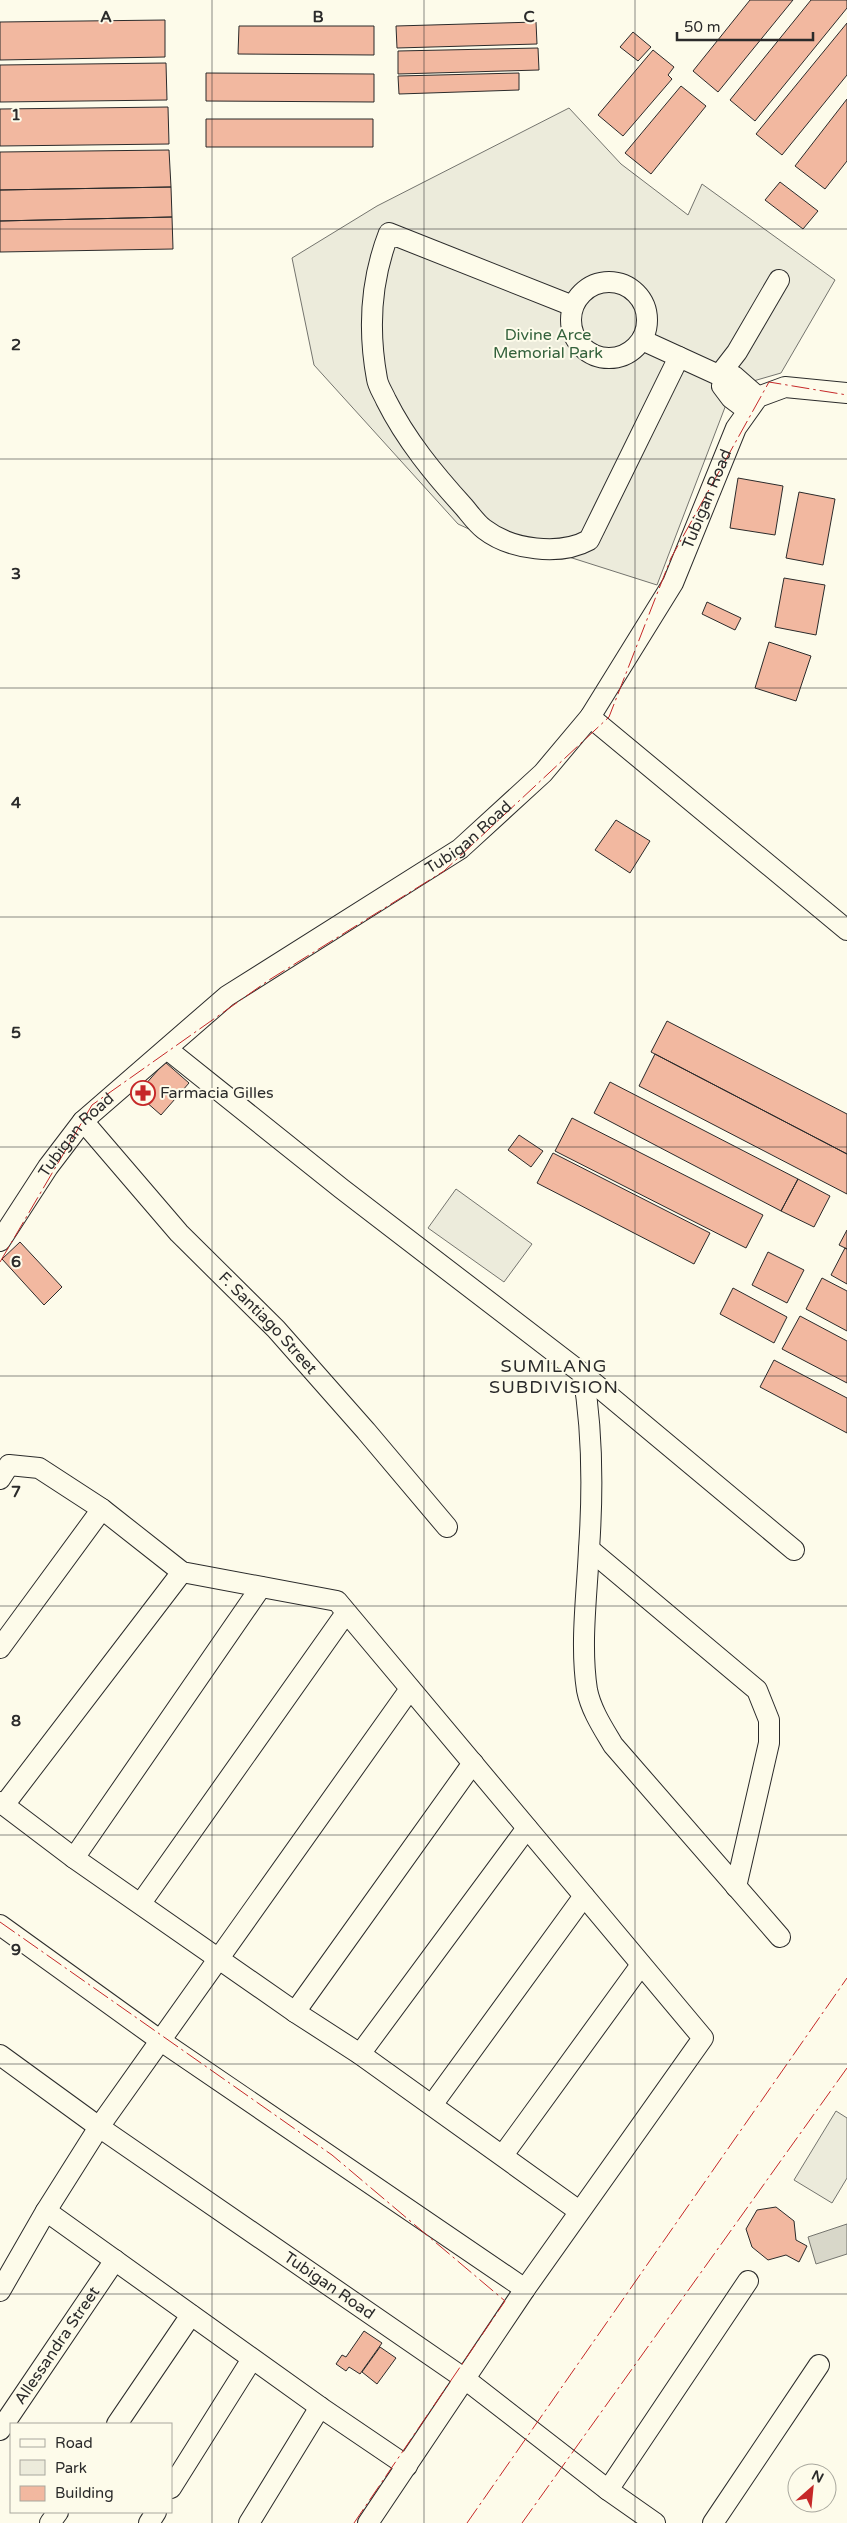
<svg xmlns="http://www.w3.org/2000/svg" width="847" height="2523" viewBox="0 0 847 2523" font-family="'Varela Round',sans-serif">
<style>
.green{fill:#ecebdb;stroke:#74746e}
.water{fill:#d8d7c9;stroke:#74746e}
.building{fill:#f2b8a0;stroke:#2b2b2b}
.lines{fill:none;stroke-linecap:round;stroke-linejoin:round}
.minor-casing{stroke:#2b2b2b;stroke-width:22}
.minor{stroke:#fdfbea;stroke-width:20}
.power{stroke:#c62828;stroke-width:1;stroke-dasharray:18 4 2.5 4;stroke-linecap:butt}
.grid{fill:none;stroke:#2b2b2b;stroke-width:1;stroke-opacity:0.55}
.labels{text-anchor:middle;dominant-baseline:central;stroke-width:4;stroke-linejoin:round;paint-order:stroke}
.park-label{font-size:16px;fill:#34623c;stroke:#fdfbea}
.street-label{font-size:16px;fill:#2b2b2b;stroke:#fdfbea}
.poi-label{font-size:16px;fill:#2b2b2b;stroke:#fdfbea;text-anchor:start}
.neighbourhood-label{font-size:18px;letter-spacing:1px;fill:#2b2b2b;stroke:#fdfbea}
.grid-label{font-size:16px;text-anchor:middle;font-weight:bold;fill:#2b2b2b;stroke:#fdfbea;stroke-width:4;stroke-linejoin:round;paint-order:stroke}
</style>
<rect width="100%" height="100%" fill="#fdfbea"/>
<!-- green -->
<path class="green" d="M569 108 621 164 688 215 702 184 835 280 781 373 743 384 727 402 657 585 569 557 523 554 458 524 314 365 292 258 377 206Z
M456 1189 532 1244 504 1282 428 1228Z
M836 2111 847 2118V2178L832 2203 794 2180Z"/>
<!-- water -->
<path class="water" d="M847 2224V2254L816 2264 808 2237Z"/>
<!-- building -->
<path class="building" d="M750 0H793L718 92 693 71Z
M811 0H847V8L755 121 730 100Z
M165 20V57L0 60V22Z
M536 22 537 44 397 48 396 26Z
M847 23V75L782 155 756 134Z
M239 26H374V55L238 54Z
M633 32 651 47 638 61 620 47Z
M538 48 539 70 398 74V51Z
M653 50 674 67 668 75 672 79 623 136 598 115Z
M166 63 167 100 0 102V65Z
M206 73 374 74V102L206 101Z
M519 73V90L399 94 398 76Z
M681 86 706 106 651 174 625 153Z
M847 99V161L825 189 795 166Z
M168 107 169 144 0 146V109Z
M206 119H373V147H206Z
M169 150 171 187 0 190V152Z
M780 182 818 211 803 229 765 200Z
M171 187 172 217 0 221V190Z
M172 217 173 249 0 252V221Z
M738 478 783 486 775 535 730 528Z
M799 492 835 499 823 565 786 558Z
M784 578 825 585 816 635 775 627Z
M707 602 741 618 735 630 702 614Z
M769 642 811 656 796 701 755 688Z
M616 820 650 841 630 873 595 850Z
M667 1021 847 1114V1154L651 1052Z
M655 1054 847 1154V1194L639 1086Z
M165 1062 189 1083 161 1115 137 1094Z
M610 1082 798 1179 781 1211 594 1113Z
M572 1118 763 1215 746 1248 555 1151Z
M519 1135 543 1151 531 1167 508 1150Z
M553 1153 710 1233 694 1264 537 1183Z
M798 1179 830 1196 814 1227 781 1211Z
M847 1230V1249L839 1245Z
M20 1242 62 1287 44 1305 2 1259Z
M845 1248 847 1249V1284L831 1275Z
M768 1252 804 1270 787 1303 752 1285Z
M822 1278 847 1291V1331L806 1309Z
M733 1288 787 1317 774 1343 720 1314Z
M800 1316 847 1341V1383L782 1349Z
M774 1360 847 1398V1433L760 1387Z
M776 2207 794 2221 796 2240 807 2246 799 2262 786 2255 768 2260 752 2247 746 2229 757 2210Z
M364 2331 382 2343 360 2374 349 2367 346 2371 336 2364 342 2355 346 2357Z
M380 2347 396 2358 377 2384 362 2372Z"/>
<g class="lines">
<defs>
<g id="minor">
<circle cx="609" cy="320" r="38"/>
<path d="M573 306 389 233C371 279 368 330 377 379 378 386 383 393 386 400 406 440 434 474 464 507 470 514 477 524 484 529 511 550 560 556 589 540L679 357"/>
<path d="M642 340 725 378 734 376 758 397"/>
<path d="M720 374 737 352 779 280"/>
<path d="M725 378 722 386 731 398 747 410"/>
<path d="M590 717 847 930"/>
<path d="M167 1049 342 1189 583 1374 794 1550"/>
<path id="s1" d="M83 1121 179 1233 276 1329 366 1431 447 1527"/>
<path id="s2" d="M0 1241 48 1167 83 1121 227 996 460 849 543 773 590 717 673 583 736 428 758 397 785 387 847 393"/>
<path d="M583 1374C593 1432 593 1490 589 1549 587 1595 580 1644 587 1690 591 1710 603 1728 613 1745L780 1937"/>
<path d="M0 1479 9 1465 39 1468 102 1509 182 1572 337 1601 703 2038 525 2289 368 2523"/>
<path d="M589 1549 757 1690 769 1720V1743L736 1887"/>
<path d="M0 1648 102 1509"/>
<path d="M0 1802 74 1858 295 2012 360 2054 579 2211"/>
<path d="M4 1805 182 1572"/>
<path d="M74 1858 261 1587"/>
<path d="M141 1903 346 1613"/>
<path d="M0 1925 161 2041 525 2289"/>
<path d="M295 2012 473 1763"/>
<path d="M360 2054 527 1828"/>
<path id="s3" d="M0 2055 99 2127 465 2379 608 2490 655 2523"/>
<path d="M432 2105 584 1896"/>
<path d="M503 2155 641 1965"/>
<path d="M46 2211 320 2407 407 2466"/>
<path d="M0 2291 46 2211 99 2127 410 1689"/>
<path d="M117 2424 191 2315"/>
<path id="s4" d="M0 2430 115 2260"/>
<path d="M171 2488 252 2359"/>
<path d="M608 2490 748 2281"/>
<path d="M50 2523 58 2512"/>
<path d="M149 2523 156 2512"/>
<path d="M249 2523 320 2407"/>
<path d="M713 2523 819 2365"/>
</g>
</defs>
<!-- minor casing -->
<use href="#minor" class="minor-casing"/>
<!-- minor -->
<use href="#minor" class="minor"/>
<!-- power -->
<path class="power" d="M0 1262 92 1105 269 980 444 871 609 717 671 558 769 382 847 395
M0 1922 332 2155 505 2301 354 2523
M467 2523 847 1978
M522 2523 847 2068"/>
</g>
<!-- grid -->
<path class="grid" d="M212 0V2523M424 0V2523M635 0V2523M0 229H847M0 459H847M0 688H847M0 917H847M0 1147H847M0 1376H847M0 1606H847M0 1835H847M0 2064H847M0 2294H847"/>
<!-- icons -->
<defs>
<symbol id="pharmacy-ring" viewBox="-11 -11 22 22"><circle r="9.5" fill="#fdfbea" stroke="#c62828" stroke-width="1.5"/><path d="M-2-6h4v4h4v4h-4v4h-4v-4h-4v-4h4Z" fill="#c62828"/></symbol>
</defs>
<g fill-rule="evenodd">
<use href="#pharmacy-ring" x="129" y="1079" width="28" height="28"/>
</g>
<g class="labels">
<!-- park labels -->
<g class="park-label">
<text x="548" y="335">Divine Arce<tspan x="548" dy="18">Memorial Park</tspan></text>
</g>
<!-- street labels -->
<g class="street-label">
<text stroke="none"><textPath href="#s2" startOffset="1046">Tubigan Road</textPath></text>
<text stroke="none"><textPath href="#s2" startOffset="626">Tubigan Road</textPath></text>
<text stroke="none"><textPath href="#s2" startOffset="131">Tubigan Road</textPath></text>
<text stroke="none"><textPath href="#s1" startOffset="274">F. Santiago Street</textPath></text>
<text stroke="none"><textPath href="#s3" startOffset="402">Tubigan Road</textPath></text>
<text stroke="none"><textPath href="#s4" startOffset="102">Allessandra Street</textPath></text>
</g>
<!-- poi labels -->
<g class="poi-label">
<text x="160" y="1093">Farmacia Gilles</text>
</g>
<!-- neighbourhood labels -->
<g class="neighbourhood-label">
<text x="554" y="1366">SUMILANG<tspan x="554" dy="21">SUBDIVISION</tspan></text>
</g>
</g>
<g class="grid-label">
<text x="106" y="22">A</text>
<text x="318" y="22">B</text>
<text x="529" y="22">C</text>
<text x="16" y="120">1</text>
<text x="16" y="350">2</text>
<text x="16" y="579">3</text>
<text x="16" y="808">4</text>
<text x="16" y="1038">5</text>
<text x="16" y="1267">6</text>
<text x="16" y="1497">7</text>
<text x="16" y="1726">8</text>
<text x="16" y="1955">9</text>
</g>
<!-- legend -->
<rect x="10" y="2423" width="162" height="90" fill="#fdfbea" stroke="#a9a89e"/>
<rect x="20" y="2439" width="25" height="8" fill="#fdfbea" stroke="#a9a89e"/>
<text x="55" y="2448" font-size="15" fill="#2b2b2b">Road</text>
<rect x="20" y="2460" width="25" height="15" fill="#ecebdb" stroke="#a9a89e"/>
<text x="55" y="2473" font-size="15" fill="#2b2b2b">Park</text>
<rect x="20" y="2486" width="25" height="15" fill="#f2b8a0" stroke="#a9a89e"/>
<text x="55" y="2498" font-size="15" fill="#2b2b2b">Building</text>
<!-- north arrow -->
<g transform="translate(812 2488) rotate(27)"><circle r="24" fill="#fdfbea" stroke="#a9a89e"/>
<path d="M0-4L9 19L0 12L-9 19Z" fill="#c62828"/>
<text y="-8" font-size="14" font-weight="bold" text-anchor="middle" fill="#2b2b2b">N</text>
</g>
<!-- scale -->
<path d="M677 32v8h136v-8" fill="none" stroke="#2b2b2b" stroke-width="2.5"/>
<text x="684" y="32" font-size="15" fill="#2b2b2b" stroke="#fdfbea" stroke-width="4" paint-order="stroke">50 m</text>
</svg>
